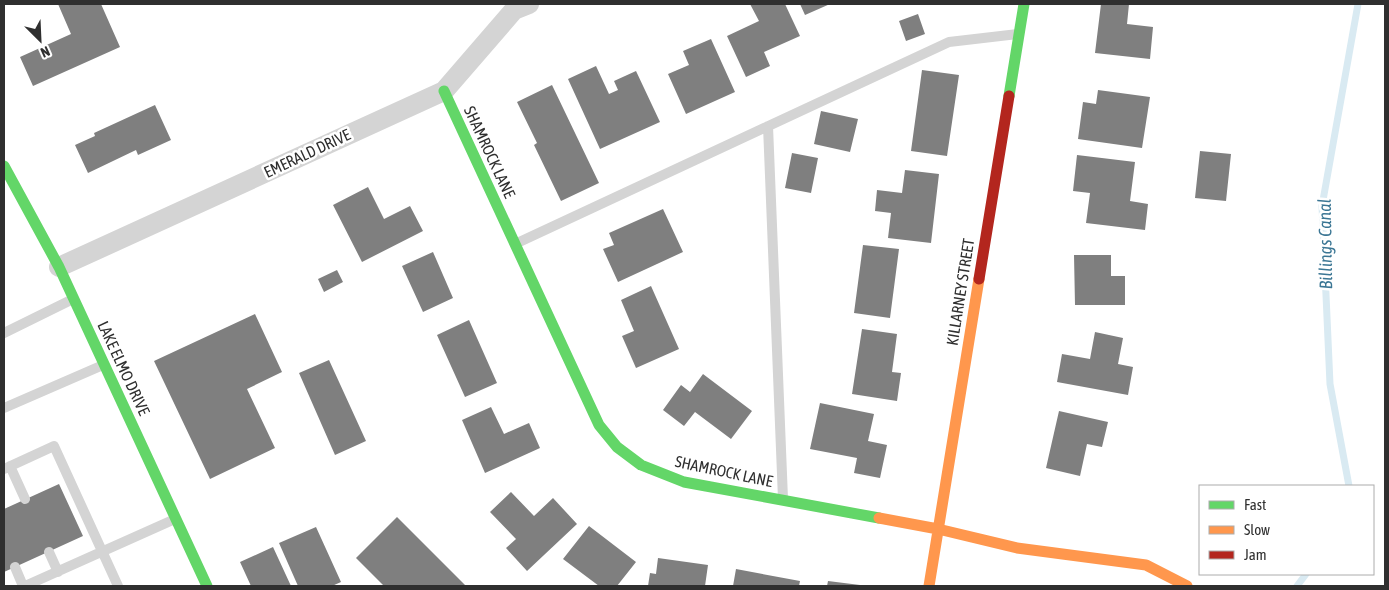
<svg xmlns="http://www.w3.org/2000/svg" width="1389" height="590" viewBox="0 0 1389 590" font-family="'Asap Condensed',sans-serif">
<style>
.lines{fill:none;stroke-linecap:round;stroke-linejoin:round}
.stream{stroke:#d9eaf2;stroke-width:7}
.building{fill:#7f7f7f}
.lane{stroke:#d4d4d4;stroke-width:10}
.street{stroke:#d4d4d4;stroke-width:20}
.fast{stroke:#63d668;stroke-width:11}
.slow{stroke:#ff974d;stroke-width:11}
.jam{stroke:#b3261e;stroke-width:11}
.labels{text-anchor:middle;dominant-baseline:central;stroke-width:5;stroke-linejoin:round;paint-order:stroke}
.street-label{font-size:16px;fill:#2f2f2f;stroke:#fff}
.water-label{font-size:18px;font-style:italic;fill:#3b7694;stroke:#fff}
</style>
<rect width="100%" height="100%" fill="#fff"/>
<g class="lines">
<!-- stream -->
<path class="stream" d="M1349 486 1330 384 1322 206 1358 4
M1297 586 1306 574"/>
</g>
<!-- building -->
<path class="building" d="M58 4H101L120 47 33 86 20 57 71 34Z
M750 4H785L800 36 764 52 770 66 746 77 727 36 759 21Z
M800 4H830L805 15Z
M1101 4H1129L1127 24 1153 27 1150 59 1095 53Z
M918 14 925 34 906 41 899 21Z
M711 39 735 92 686 114 668 74 689 65 683 51Z
M596 66 609 94 618 90 614 81 636 71 660 122 600 149 568 79Z
M922 70 959 75 947 156 911 151Z
M552 85 599 183 561 201 534 145 537 143 517 102Z
M1098 90 1150 97 1142 148 1078 139 1083 102 1096 104Z
M155 105 171 140 138 155 136 150 88 173 75 145 95 136 94 133Z
M821 111 858 119 850 152 814 144Z
M1200 151 1231 154 1226 201 1195 198Z
M792 153 818 158 811 193 785 188Z
M1077 155 1135 162 1130 201 1148 204 1145 230 1086 223 1090 193 1073 191Z
M905 170 939 174 931 243 888 238 891 213 875 211 877 190 902 193Z
M368 187 384 219 410 206 423 231 362 262 333 205Z
M663 209 683 252 618 282 603 249 614 245 609 233Z
M863 245 899 249 890 318 854 313Z
M433 252 453 298 423 312 402 266Z
M1074 255H1111V276H1125V305H1075Z
M337 270 343 282 324 292 318 279Z
M651 286 679 349 636 368 622 336 634 331 621 300Z
M255 314 282 372 247 389 275 448 210 479 154 361Z
M469 320 497 383 465 397 437 335Z
M862 329 897 334 892 372 901 373 897 401 852 394Z
M1095 332 1123 338 1118 364 1133 367 1128 395 1057 382 1062 354 1090 359Z
M329 360 366 441 335 455 299 373Z
M703 374 752 411 731 439 695 412 684 426 663 410 681 385 690 392Z
M820 403 874 414 868 441 887 445 880 478 854 473 857 458 810 449Z
M491 407 504 434 529 423 540 448 485 473 462 420Z
M1059 411 1108 422 1102 447 1087 444 1080 476 1046 468Z
M59 484 83 536 4 572V509Z
M511 492 534 516 553 498 577 524 527 571 506 548 516 539 490 512Z
M397 517 466 586H384L356 558Z
M589 526 636 562 617 586H599L563 559Z
M316 527 341 582 332 586H298L279 543Z
M273 547 291 586H251L240 562Z
M658 558 708 565 705 586H648L650 573 656 574Z
M736 569 800 581 799 586H733Z
M828 581 860 585V586H827Z"/>
<g class="lines">
<!-- lane -->
<path class="lane" d="M768 126 783 499
M515 244 949 42 1018 34
M4 333 73 299
M4 408 103 365
M10 466 25 499
M4 469 54 446 118 586
M49 552 58 572
M15 567 23 586
M25 586 175 519"/>
<!-- street -->
<path class="street" d="M59 267 444 91 514 10 529 4"/>
<!-- fast -->
<path class="fast" d="M444 91 599 425 617 447 641 465 684 482 879 518
M1009 96 1024 4
M4 166 59 267 207 586"/>
<!-- slow -->
<path class="slow" d="M879 518 938 529 1017 548 1146 565 1187 586
M929 586 979 279"/>
<!-- jam -->
<path class="jam" d="M979 279 1009 96"/>
</g>
<g class="labels">
<!-- street labels -->
<g class="street-label">
<text transform="translate(490 152) rotate(65)">SHAMROCK LANE</text>
<text transform="translate(307 153) rotate(-25)">EMERALD DRIVE</text>
<text transform="translate(960 292) rotate(-81)">KILLARNEY STREET</text>
<text transform="translate(124 368) rotate(65)">LAKE ELMO DRIVE</text>
<text transform="translate(724 471) rotate(12)">SHAMROCK LANE</text>
</g>
<!-- water labels -->
<g class="water-label">
<text transform="translate(1325 244) rotate(-91)">Billings Canal</text>
</g>
</g>
<!-- border -->
<rect width="1389" height="590" fill="none" stroke="#2f2f2f" stroke-width="10"/>
<!-- legend -->
<rect x="1199" y="485" width="175" height="90" fill="#ffffff" stroke="#acacac"/>
<rect x="1209" y="501" width="25" height="8" fill="#63d668" stroke="#acacac"/>
<text x="1244" y="510" font-size="15" fill="#2f2f2f">Fast</text>
<rect x="1209" y="526" width="25" height="8" fill="#ff974d" stroke="#acacac"/>
<text x="1244" y="535" font-size="15" fill="#2f2f2f">Slow</text>
<rect x="1209" y="551" width="25" height="8" fill="#b3261e" stroke="#acacac"/>
<text x="1244" y="560" font-size="15" fill="#2f2f2f">Jam</text>
<!-- north arrow -->
<g transform="translate(40 40) rotate(156)" stroke="#ffffff" stroke-width="4" paint-order="stroke">
<path d="M0-4L9 19L0 12L-9 19Z" fill="#2f2f2f"/>
<text y="-8" font-size="14" font-weight="bold" text-anchor="middle" fill="#2f2f2f">N</text>
</g>
</svg>
